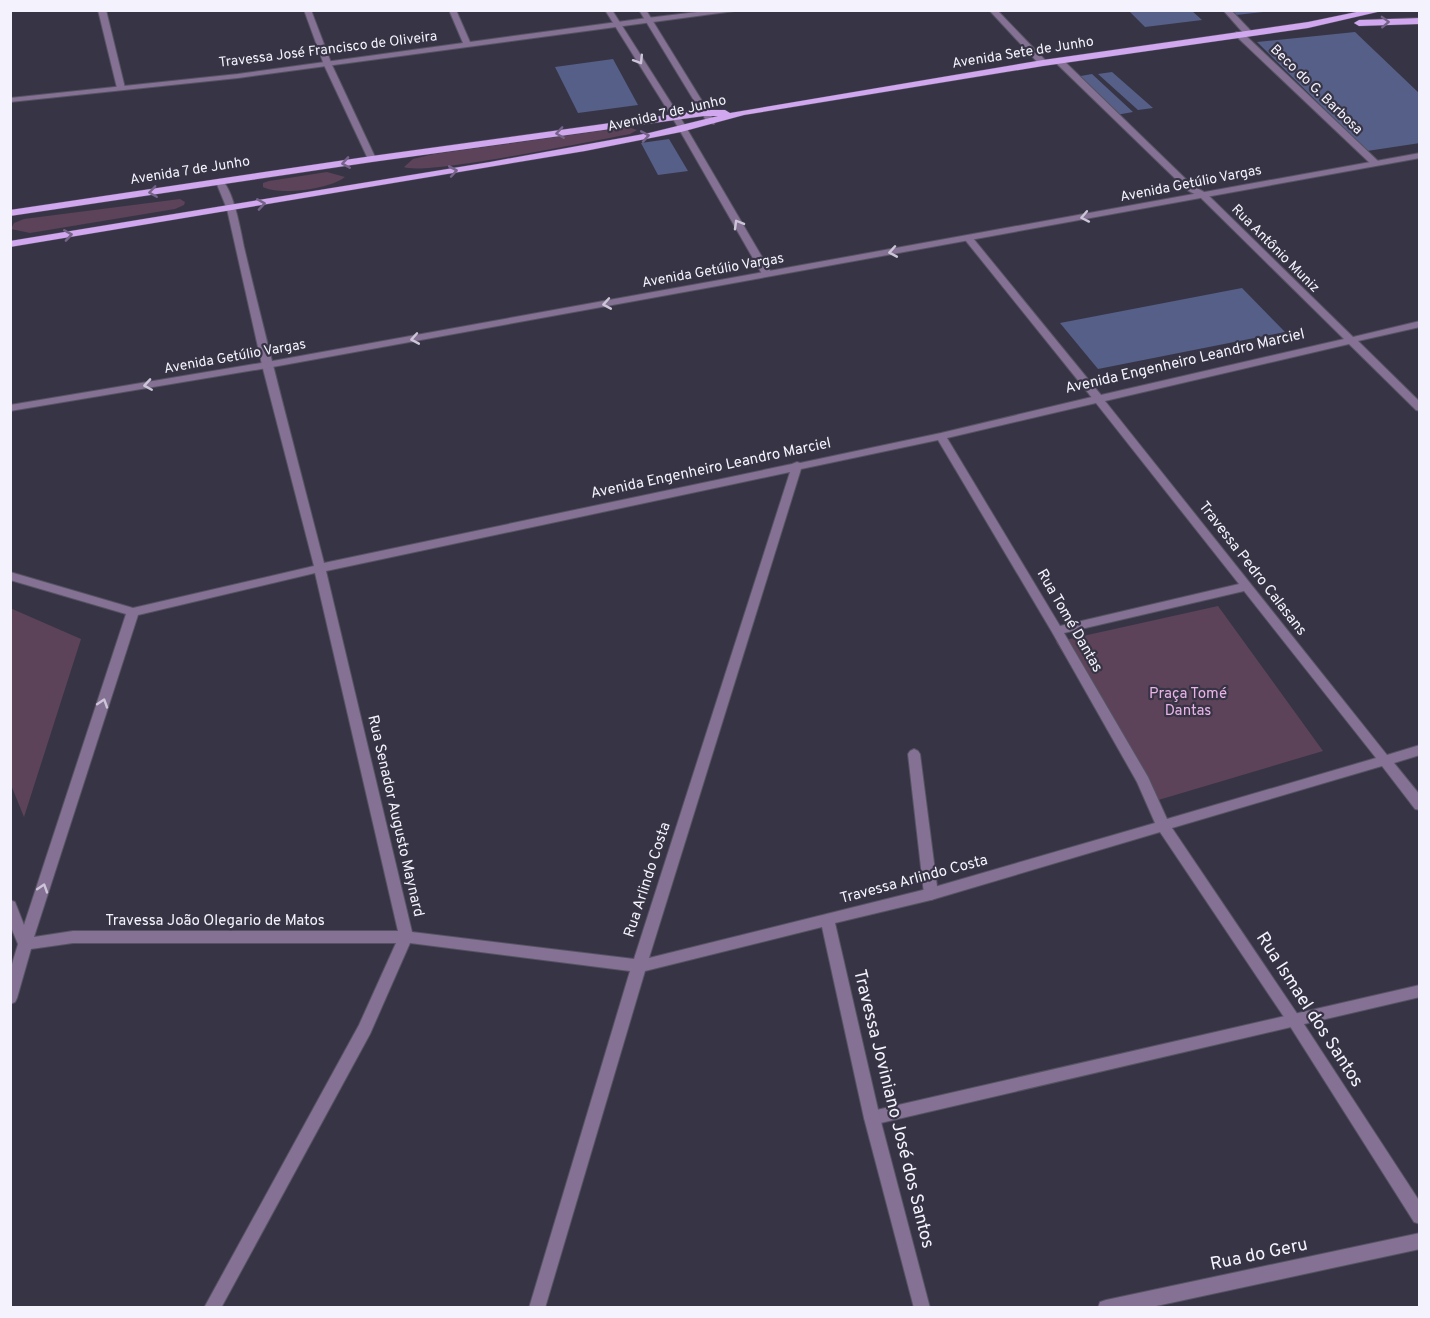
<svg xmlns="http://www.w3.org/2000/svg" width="1430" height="1318" viewBox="0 0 1430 1318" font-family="Overpass,sans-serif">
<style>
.green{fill:#5c435a}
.building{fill:#565f88}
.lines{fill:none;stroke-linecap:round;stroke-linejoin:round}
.service-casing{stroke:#555362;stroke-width:2}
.pedestrian-casing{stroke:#555362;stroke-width:2}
.minor-casing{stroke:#555362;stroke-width:2}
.tertiary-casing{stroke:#555362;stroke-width:2}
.primary-casing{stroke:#555362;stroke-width:1}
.service{fill:#847193;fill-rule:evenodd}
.pedestrian{fill:#847193;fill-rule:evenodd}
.minor{fill:#847193;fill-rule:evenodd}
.tertiary{fill:#847193;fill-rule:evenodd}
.primary{fill:#d1a8ef;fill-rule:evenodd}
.oneway{stroke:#756389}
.oneway2{stroke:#ccc5d8}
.labels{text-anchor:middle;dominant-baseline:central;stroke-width:4.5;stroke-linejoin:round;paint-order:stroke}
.far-street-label{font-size:14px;fill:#f3f2fd;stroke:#373545}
.street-label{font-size:15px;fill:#f3f2fd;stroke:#373545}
.park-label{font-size:15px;fill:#ecb3e9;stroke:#373545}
.near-street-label{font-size:18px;fill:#f3f2fd;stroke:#373545}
</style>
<rect width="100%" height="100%" fill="#373545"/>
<!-- green -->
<path class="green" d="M628 127 637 130 630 134C596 140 425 176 404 167L413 159 434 154Z
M327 172 345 177C330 189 280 196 263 187V183L269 181Z
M180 199 185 202 184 205 175 209 30 233 11 229 14 223 24 219Z
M1218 606 1323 751 1155 801 1056 642Z
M10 608 81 639 24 817 11 785Z"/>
<!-- building -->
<path class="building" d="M1128 10H1191L1202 20 1145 27Z
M1231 10H1263V12L1236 15Z
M1355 32 1420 94V143L1367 151 1257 42Z
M613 59 638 105 578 113 555 67Z
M1112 72 1153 108 1138 110 1098 74Z
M1092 74 1133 112 1116 115 1075 77Z
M669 139 688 171 658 175 641 143Z
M1242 288 1285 332 1098 369 1060 323Z"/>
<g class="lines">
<defs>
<path id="service" d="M449 10H456L470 42 647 18 714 10H742L238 78 10 102V98L238 74 463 43Z
M989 10H997L1046 61V65H1040Z
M1223 10H1231L1251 31V35H1245Z
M1236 32H1242L1378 161V165H1372L1236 36Z
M914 749 918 751 920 754 938 894 936 898 931 900 926 898 924 894 908 754 910 751Z"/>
<path id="pedestrian" d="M1056 59H1062L1193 186 1206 193V197H1200L1187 190 1056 63Z
M969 236 972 237 1101 395V399H1093L966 241 964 239Z
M1420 985V997L872 1125 867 1123 864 1118 867 1113 872 1111Z"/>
<path id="minor" d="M98 10H106L125 88 124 90 117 88Z
M304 10H311L332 65 376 159 375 161 368 159 324 65Z
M605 10H612L680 117 772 274 770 276H764L762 274 672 117Z
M639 10H646L715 122 714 124 707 122Z
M220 179C233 186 241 232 244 247 269 353 297 458 324 563L792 464 797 462 800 463 941 433 1092 397 1097 394 1101 395 1344 339 1200 197V193H1206L1353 337 1420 321V327L1358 341 1420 402V411L1416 410 1349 344 1105 401 1387 755 1420 745V755L1394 763 1420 795V810L1415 809 1382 766 1172 828 1298 1015 1420 1202V1224L1414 1222 1288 1023 1160 832 931 900 835 923 880 1118 930 1308H914L864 1118 822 927 645 971 545 1308H529L630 971 410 943 370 1034 221 1308H204L359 1025 396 943H73L31 949 17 998 15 1002 10 1004V971L18 944 10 925V900L15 902 24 925 126 614 10 580V572L133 608 314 566 262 365 227 209 216 182ZM1096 403 1239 584 1060 626 947 438ZM938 440 1052 632 1137 782 1155 823 931 888 649 958 801 469ZM790 472 634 959 412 932 326 571ZM315 573 398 931H73L34 937 138 615ZM1244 591 1376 758 1167 819 1148 777 1064 633Z
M1420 1233V1249L1147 1308H1098L1100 1302 1106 1300Z"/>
<path id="tertiary" d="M1420 153V158L267 368 10 411V405L267 362Z"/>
<path id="primary" d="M1366 10H1386L1308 28 1043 66 744 115 681 132 585 151 10 247V241L490 162 649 133 718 116H704L372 162 10 216V210L372 156 704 110H725L730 113 1043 60 1308 22Z
M1420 18V24L1359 26 1354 23 1359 20Z"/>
</defs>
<!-- service casing -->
<use href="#service" class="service-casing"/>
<!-- pedestrian casing -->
<use href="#pedestrian" class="pedestrian-casing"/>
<!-- minor casing -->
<use href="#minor" class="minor-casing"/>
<!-- tertiary casing -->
<use href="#tertiary" class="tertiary-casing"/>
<!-- primary casing -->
<use href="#primary" class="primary-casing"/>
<!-- service -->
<use href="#service" class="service"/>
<!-- pedestrian -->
<use href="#pedestrian" class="pedestrian"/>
<!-- minor -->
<use href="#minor" class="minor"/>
<!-- tertiary -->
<use href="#tertiary" class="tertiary"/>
<!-- primary -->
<use href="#primary" class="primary"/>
</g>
<!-- one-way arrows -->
<defs><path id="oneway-chevron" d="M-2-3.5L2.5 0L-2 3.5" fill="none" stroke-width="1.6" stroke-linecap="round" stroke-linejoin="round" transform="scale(1.5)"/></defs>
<g class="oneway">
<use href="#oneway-chevron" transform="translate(1385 22) rotate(-2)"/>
<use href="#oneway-chevron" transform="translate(560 133) rotate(172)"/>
<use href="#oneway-chevron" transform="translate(645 136) rotate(-10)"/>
<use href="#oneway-chevron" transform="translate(346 163) rotate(171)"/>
<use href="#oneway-chevron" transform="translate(453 171) rotate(-10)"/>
<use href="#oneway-chevron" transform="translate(153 192) rotate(172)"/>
<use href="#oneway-chevron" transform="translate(261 204) rotate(-9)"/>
<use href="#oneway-chevron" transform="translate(68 235) rotate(-9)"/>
</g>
<g class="oneway2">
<use href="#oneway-chevron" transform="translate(639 60) rotate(58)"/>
<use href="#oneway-chevron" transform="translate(1085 217) rotate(169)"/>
<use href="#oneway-chevron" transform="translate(738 224) rotate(-120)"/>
<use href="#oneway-chevron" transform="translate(893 252) rotate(170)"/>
<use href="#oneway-chevron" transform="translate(607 304) rotate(170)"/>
<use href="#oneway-chevron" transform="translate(415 339) rotate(170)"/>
<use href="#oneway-chevron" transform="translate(148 385) rotate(171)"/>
<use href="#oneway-chevron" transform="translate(103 703) rotate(-72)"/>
<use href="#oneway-chevron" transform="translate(43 888) rotate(-72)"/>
</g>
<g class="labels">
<!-- far-street labels -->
<g class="far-street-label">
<text transform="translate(328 50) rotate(-7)">Travessa José Francisco de Oliveira</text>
<text transform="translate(1023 53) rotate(-9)">Avenida Sete de Junho</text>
<text transform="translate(1316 90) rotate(44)">Beco do G. Barbosa</text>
<text transform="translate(667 114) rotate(-13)">Avenida 7 de Junho</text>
<text transform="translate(190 171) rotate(-9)">Avenida 7 de Junho</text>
<text transform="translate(1191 184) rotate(-11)">Avenida Getúlio Vargas</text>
<text transform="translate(1275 249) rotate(45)">Rua Antônio Muniz</text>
<text transform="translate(713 271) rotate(-10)">Avenida Getúlio Vargas</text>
<text transform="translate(235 357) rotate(-10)">Avenida Getúlio Vargas</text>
</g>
<!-- street labels -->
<g class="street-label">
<text transform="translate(1185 362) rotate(-13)">Avenida Engenheiro Leandro Marciel</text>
<text transform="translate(711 469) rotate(-12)">Avenida Engenheiro Leandro Marciel</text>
<text transform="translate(1252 569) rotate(52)">Travessa Pedro Calasans</text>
<text transform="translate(1069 621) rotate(60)">Rua Tomé Dantas</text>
<text transform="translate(395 816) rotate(77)">Rua Senador Augusto Maynard</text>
<text transform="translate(648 880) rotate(-72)">Rua Arlindo Costa</text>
<text transform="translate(914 880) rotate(-15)">Travessa Arlindo Costa</text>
<text x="215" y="921">Travessa João Olegario de Matos</text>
</g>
<!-- park labels -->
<g class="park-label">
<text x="1188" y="694">Praça Tomé<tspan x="1188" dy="17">Dantas</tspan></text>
</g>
<!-- near-street labels -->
<g class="near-street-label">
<text transform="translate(1309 1010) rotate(57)">Rua Ismael dos Santos</text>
<text transform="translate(893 1109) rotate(76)">Travessa Joviniano José dos Santos</text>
<text transform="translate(1259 1255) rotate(-12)">Rua do Geru</text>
</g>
</g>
<!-- border -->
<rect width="1430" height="1318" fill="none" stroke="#f3f2fd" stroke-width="24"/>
</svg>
